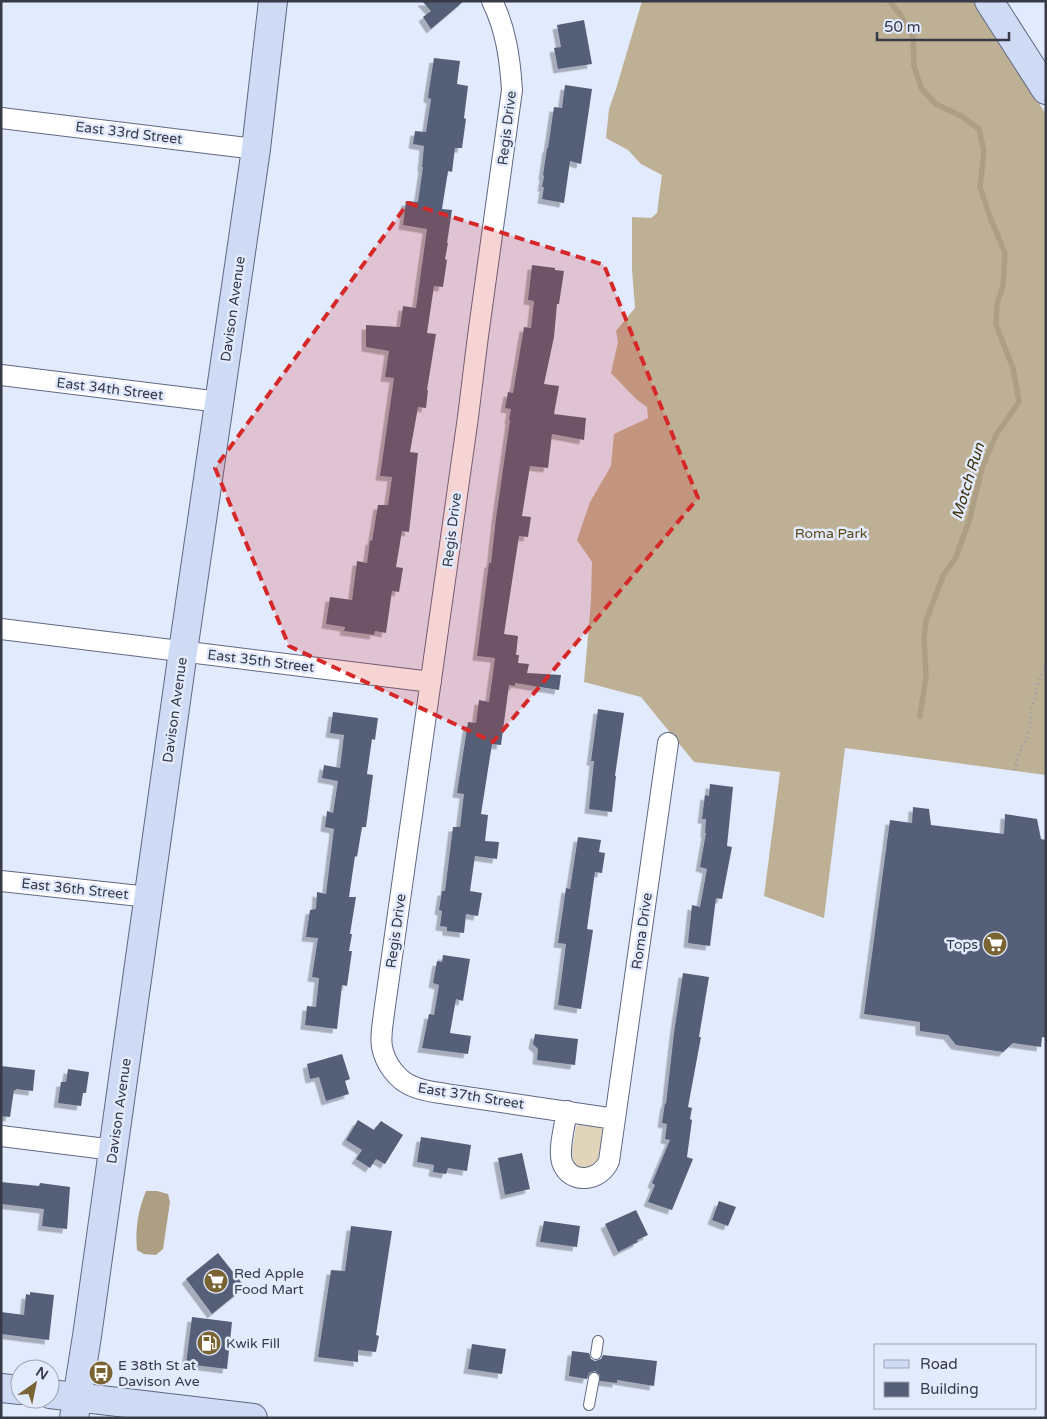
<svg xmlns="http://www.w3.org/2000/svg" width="1047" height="1419" viewBox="0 0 1047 1419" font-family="'Varela Round',sans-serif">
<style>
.green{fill:#e0d4bb}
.forest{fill:#beb094}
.water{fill:#ad9f83}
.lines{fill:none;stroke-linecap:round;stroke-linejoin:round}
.stream{stroke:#ad9f83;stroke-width:5.5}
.building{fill:#556078;filter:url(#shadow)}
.lane-casing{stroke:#5d6883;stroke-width:12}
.street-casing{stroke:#5d6883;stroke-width:22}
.secondary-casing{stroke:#5d6883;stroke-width:30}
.path{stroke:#959cac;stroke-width:3;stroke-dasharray:1 4;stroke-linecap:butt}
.lane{stroke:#fff;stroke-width:10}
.street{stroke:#fff;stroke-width:20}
.secondary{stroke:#cfdaf4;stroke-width:28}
.marked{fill:#d62828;fill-opacity:0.2;stroke:#d62828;stroke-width:4;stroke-dasharray:10 6;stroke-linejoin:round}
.labels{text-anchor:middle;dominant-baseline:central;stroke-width:5;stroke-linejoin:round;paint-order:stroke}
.street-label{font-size:14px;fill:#363b47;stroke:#e2eafd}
.park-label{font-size:14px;fill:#5f4918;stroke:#e2eafd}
.poi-label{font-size:14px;fill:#363b47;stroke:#e2eafd;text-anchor:start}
.water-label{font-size:15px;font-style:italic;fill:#3f2f09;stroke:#e2eafd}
</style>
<defs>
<filter id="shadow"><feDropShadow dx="-4.5" dy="4.5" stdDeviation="0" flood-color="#0004"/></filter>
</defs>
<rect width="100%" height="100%" fill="#e2eafd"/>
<!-- green -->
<path class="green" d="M580 1123 600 1127 603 1130C600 1146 603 1171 580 1167L575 1164 571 1155 576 1127Z"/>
<!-- forest -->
<path class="forest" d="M642 1H975L1000 44 1046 114V775L845 748 824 918 764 896 780 772 694 762 641 697 584 682 591 601 592 562 577 540 590 502 611 466 614 434 648 418 647 407 636 399 611 373 618 342 616 331 635 308 632 269V217L651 218 657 213 662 175 641 164 628 150 606 138 609 109 616 89Z"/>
<!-- water -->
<path class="water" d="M146 1191H157L168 1194 170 1202 163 1249 156 1255 144 1254 137 1250C135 1229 138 1210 146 1191Z"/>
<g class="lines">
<!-- stream -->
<path class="stream" d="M889 1 900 14 913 37 914 66 921 88 936 104 963 117 979 129 984 152 980 187 990 217 1005 253 1003 286 997 304 996 325 1013 368 1019 402 996 435 982 468 970 518 956 557 943 576 926 621 924 639 926 677 920 716"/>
</g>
<!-- building -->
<path class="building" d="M422 1H464L431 29 423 17 431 11Z
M584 20 592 64 558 69 554 48 561 47 557 25Z
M434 58 460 61 457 84 468 86 464 118 466 119 462 148H455L452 172 448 171 442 209 452 210 447 243H448L445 259 447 260 443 287 434 286 427 333 436 334 427 390H428L426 408 418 407 410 452 418 453 409 532 402 531 396 567 403 568 399 592 392 591 386 633 375 631 374 635 344 631 345 627 326 624 330 597 352 600 357 561 367 563 370 540 372 541 378 505H388L392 477 380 476 394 378 385 377 389 351 366 347V325L400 327 403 306 416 308 427 229 403 225 406 201 418 202 423 167H422L424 146 413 144 415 131 426 132 431 99 428 98 429 90Z
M565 85 592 89 581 164 570 161 564 203 542 199 544 187H542L544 176 543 175 547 148H548L554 107 562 108Z
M532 265 555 268V270L564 271 559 304H557L554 337 544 384 559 386 554 414 586 418 584 440 552 434 548 468 530 466 522 516 531 517 528 537 519 536 504 634 518 636 516 655H519L518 663 529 664 527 673 561 675 559 690 515 683V686L509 685 501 745 492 744 481 814 488 815 485 841 499 842 497 859 475 856 470 891 482 893 478 916 466 914 464 933 447 931V927L440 926 442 911 439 910 442 891H445L453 827H460L464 794 457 793 468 722 476 723 479 700 489 702 495 658 477 656 489 563H491L496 518 510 420 509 419 511 409 505 408 508 392 513 393 524 327 531 328 534 301 528 300Z
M598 709 624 713 615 776H616L612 812 589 809 594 761H591Z
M333 712 378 718 375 740 372 739 367 774 373 775 366 827H362L357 857 355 856 349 897H356L350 934H352L349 951H352L347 986 342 985 337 1029 305 1025 307 1006 316 1007 319 978 312 977 318 938 306 937 310 910 316 909 317 892 326 894 334 829 325 827 327 811 333 813 338 781 322 778 324 765 340 768 344 735 330 733Z
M710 784 733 787 727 846 732 847 722 899 716 898 710 946 688 943 692 905 700 907 707 869 700 867 706 833H705L706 819H702L705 795 709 796Z
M913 807 929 809 931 825 1004 834 1005 814 1037 819 1041 839 1046 840V1038L1042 1037 1041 1047 1013 1043 1003 1052 956 1045 948 1035 920 1031V1022L864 1014 890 820 912 823Z
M578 837 601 840 599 852 605 853 602 873 595 872 587 929 593 930 581 1009 558 1005 566 944 558 943 566 888 570 889Z
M443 955 470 959 463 1001 456 999 450 1033 471 1036 468 1054 422 1048 429 1014 434 1015 439 985 433 983 437 961 442 962Z
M683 973 709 977 699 1037H701L688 1107 692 1108 690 1119 692 1120 687 1157 693 1159 672 1210 648 1202 655 1185 652 1183 670 1140 665 1139 667 1124 662 1123 665 1103 666 1104 674 1033Z
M535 1034 578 1039 575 1065 537 1060 538 1049 533 1044Z
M342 1054 350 1079 345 1081 349 1094 326 1101 319 1077 310 1079 307 1064Z
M1 1066 35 1070 33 1091 16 1089V1090H14L10 1117 1 1116Z
M68 1069 89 1072 86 1093H83L81 1106 58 1103 61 1082H66Z
M358 1120 374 1130 381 1121 403 1135 385 1164 376 1159 370 1168 356 1159 362 1150 346 1140Z
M421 1137 471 1145 467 1171 448 1168 446 1174 433 1172 434 1165 417 1162Z
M522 1153 530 1189 505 1195 498 1158Z
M1 1182 39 1186 40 1183 70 1187 67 1229 42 1226 44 1209 1 1204Z
M719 1201 736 1207 728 1226 712 1220Z
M636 1210 648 1235 637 1240 638 1242 618 1252 605 1224Z
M544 1221 580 1226 577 1247 540 1242Z
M351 1226 392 1231 376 1335 379 1336 376 1352 358 1350V1362L318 1357 331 1270 345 1271Z
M218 1253 245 1287 212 1314 186 1279Z
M30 1292 54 1295 49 1340 1 1334V1312L24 1315 26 1294 30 1295Z
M192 1317 232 1322 227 1369 186 1364Z
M472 1344 506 1349 502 1374 468 1369Z
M572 1351 589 1353 591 1359 595 1361 601 1359 603 1355 657 1361 654 1386 617 1380V1383L600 1381V1375L595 1371 589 1373 587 1379 569 1376Z"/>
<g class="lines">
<defs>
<path id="lane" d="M596 1354 598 1341
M589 1405 594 1378"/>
<path id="street" d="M492 1C506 29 510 59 512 90L478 336 468 417 384 1013C383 1023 380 1036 382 1047 385 1063 397 1080 412 1086 422 1091 434 1092 446 1094L615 1119
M1 118 256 149
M1 375 220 402
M1 629 431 682
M1 881 149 897
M567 1111C565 1125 558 1149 562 1162 570 1186 601 1181 609 1161L668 743
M1 1136 114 1150"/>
<path id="secondary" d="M989 1 1046 90
M1 1388 20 1390
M50 1394 253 1418
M74 1418 87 1336 183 651 256 149 273 1"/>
</defs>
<!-- lane casing -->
<use href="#lane" class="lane-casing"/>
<!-- street casing -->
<use href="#street" class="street-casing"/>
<!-- secondary casing -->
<use href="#secondary" class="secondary-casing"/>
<!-- path -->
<path class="path" d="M1014 770 1022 746 1026 741 1028 735 1031 720V709L1036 696V690L1039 680 1046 665"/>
<!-- lane -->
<use href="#lane" class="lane"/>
<!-- street -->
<use href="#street" class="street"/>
<!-- secondary -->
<use href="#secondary" class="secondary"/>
</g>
<!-- marked area -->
<path class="marked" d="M408 203 604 265 698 498 493 742 289 646 215 468Z"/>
<!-- icons -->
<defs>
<symbol id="supermarket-disc" viewBox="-11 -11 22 22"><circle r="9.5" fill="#7a6433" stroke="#e2eafd"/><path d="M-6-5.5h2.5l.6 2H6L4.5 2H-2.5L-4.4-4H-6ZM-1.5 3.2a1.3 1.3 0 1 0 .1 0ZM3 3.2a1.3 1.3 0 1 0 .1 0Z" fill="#fff"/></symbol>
<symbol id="fuel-disc" viewBox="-11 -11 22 22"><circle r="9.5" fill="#7a6433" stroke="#e2eafd"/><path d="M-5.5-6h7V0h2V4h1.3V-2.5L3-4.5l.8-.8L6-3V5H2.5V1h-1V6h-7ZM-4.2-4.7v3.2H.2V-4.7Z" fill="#fff"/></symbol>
<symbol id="bus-disc" viewBox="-11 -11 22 22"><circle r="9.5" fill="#7a6433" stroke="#e2eafd"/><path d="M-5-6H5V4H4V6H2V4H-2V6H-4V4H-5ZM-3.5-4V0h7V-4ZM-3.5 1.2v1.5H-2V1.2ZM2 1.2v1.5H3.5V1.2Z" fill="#fff"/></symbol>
</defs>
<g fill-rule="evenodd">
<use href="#supermarket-disc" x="981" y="930" width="28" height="28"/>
<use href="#supermarket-disc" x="202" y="1267" width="28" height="28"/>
<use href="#fuel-disc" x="195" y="1329" width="28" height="28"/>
<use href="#bus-disc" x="87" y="1359" width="28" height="28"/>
</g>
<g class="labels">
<!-- street labels -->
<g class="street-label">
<text transform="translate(507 128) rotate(-83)">Regis Drive</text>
<text transform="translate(129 133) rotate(7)">East 33rd Street</text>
<text transform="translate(233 309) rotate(-82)">Davison Avenue</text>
<text transform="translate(110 389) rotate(7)">East 34th Street</text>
<text transform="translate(452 530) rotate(-83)">Regis Drive</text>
<text transform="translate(261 661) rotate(7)">East 35th Street</text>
<text transform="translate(175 710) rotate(-82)">Davison Avenue</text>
<text transform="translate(75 889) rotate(6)">East 36th Street</text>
<text transform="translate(396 931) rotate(-82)">Regis Drive</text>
<text transform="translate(642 931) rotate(-82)">Roma Drive</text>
<text transform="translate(471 1096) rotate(9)">East 37th Street</text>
<text transform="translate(119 1111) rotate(-82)">Davison Avenue</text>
</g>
<!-- park labels -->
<g class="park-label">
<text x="831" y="533">Roma Park</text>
</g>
<!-- poi labels -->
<g class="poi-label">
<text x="978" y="944" text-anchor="end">Tops</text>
<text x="234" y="1273">Red Apple<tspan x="234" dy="16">Food Mart</tspan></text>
<text x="226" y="1343">Kwik Fill</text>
<text x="118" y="1365">E 38th St at<tspan x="118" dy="16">Davison Ave</tspan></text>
</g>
<!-- water labels -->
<g class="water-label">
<text transform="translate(968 481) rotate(-73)">Motch Run</text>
</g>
</g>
<!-- border -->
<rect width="1047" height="1419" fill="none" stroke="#363b47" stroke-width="5"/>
<!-- legend -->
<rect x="874" y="1344" width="162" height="65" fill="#e2eafd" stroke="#9da4b4"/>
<rect x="884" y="1360" width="25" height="8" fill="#cfdaf4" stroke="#9da4b4"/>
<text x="920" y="1369" font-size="15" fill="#363b47">Road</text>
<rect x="884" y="1382" width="25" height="15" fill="#556078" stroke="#9da4b4"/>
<text x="920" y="1394" font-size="15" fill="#363b47">Building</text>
<!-- north arrow -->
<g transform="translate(35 1384) rotate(33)"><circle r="24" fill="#e2eafd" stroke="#9da4b4"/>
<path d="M0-4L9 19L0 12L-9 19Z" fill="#7a6433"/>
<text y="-8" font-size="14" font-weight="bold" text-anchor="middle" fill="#363b47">N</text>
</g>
<!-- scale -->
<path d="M877 32v8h132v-8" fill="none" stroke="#363b47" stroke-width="2.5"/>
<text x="884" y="32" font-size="15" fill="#363b47" stroke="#e2eafd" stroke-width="4" paint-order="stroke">50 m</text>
</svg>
